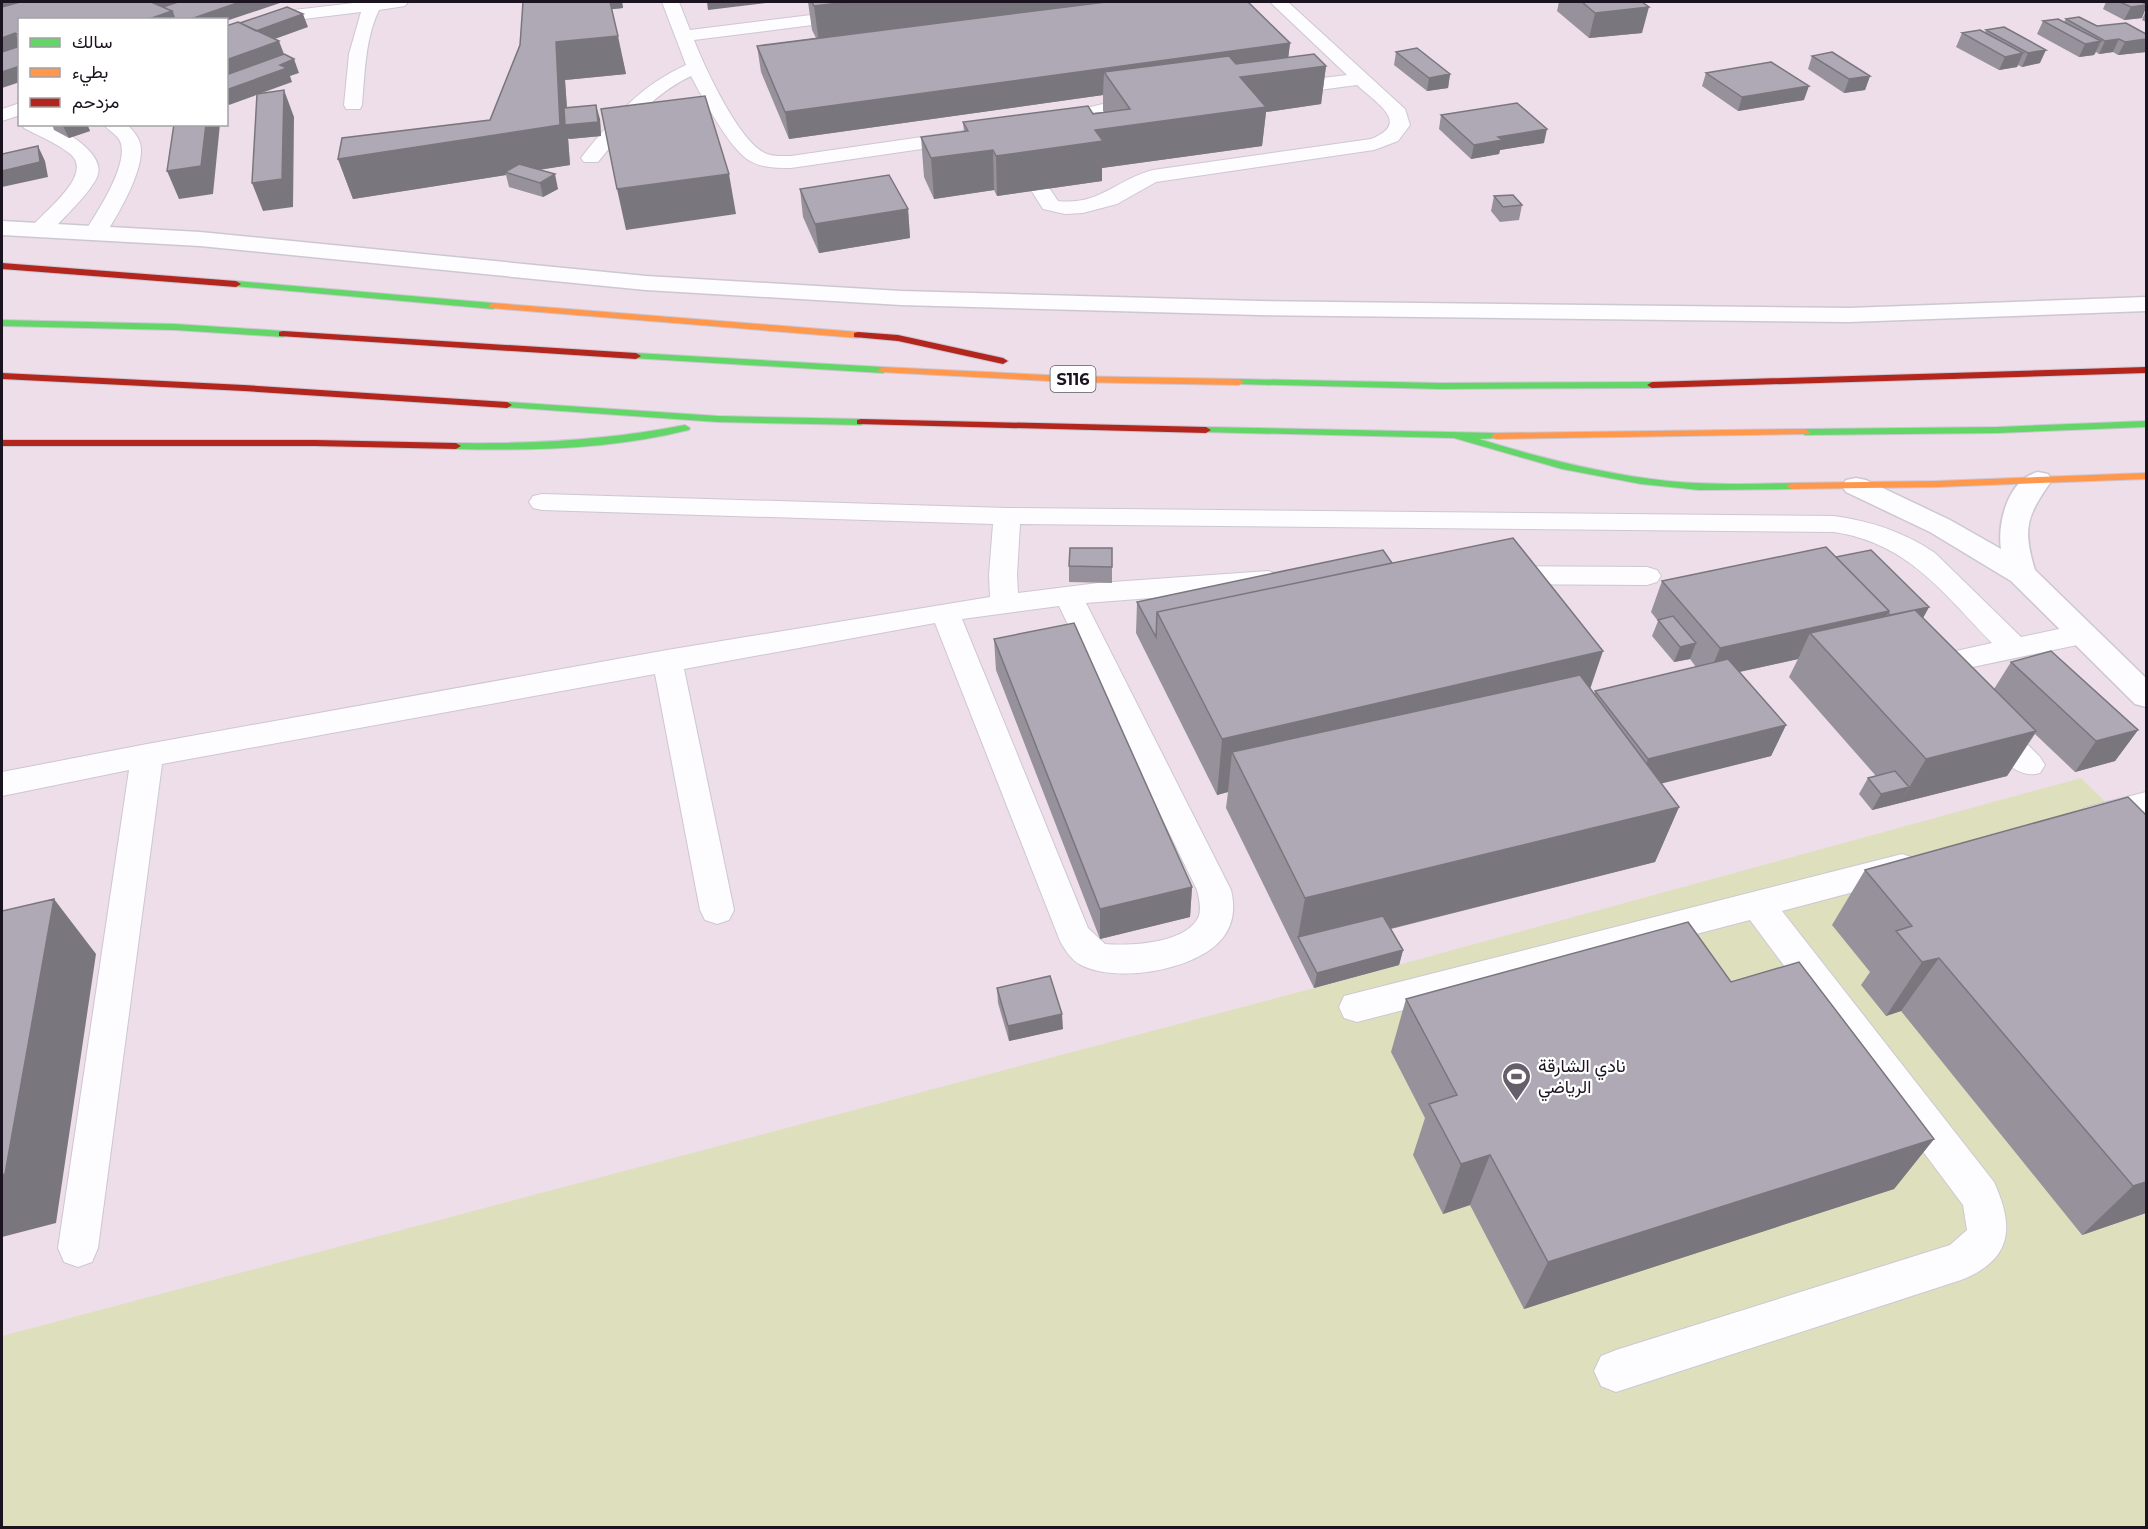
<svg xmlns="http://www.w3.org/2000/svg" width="2148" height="1529" viewBox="0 0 2148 1529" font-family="Montserrat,Vazirmatn,sans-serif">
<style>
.industrial{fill:#eddee9;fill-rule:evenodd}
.green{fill:#dee0bd}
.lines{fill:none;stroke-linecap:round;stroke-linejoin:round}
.lane-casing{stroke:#cdc7d2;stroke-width:2}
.street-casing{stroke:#cdc7d2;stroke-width:3}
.fast-casing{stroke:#cdc7d2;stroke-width:2}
.slow-casing{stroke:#cdc7d2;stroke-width:2}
.jam-casing{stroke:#cdc7d2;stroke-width:2}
.lane{fill:#fdfcfe;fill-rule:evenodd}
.street{fill:#fdfcfe;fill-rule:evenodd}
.fast{fill:#63d668;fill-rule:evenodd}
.slow{fill:#ff974d;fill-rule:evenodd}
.jam{fill:#b3261e;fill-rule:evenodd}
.wall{fill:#96919b}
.shaded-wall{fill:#7a767e}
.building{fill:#aea9b4;stroke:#7a767e;stroke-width:1.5}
.labels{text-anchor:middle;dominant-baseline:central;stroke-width:4.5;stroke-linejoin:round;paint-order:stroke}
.shield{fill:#fff;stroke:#5f5a63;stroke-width:1.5}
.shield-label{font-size:16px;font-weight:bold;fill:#1b1420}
.poi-label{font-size:18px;fill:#1b1420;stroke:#fff;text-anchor:start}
</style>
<rect width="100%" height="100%" fill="#f1ebf6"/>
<!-- industrial -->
<path class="industrial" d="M2 2H2146V1527H2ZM20 20H226V124H20Z"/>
<!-- green -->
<path class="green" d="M2081 778 2146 842V1527L2 1528V1336L1314 988Z"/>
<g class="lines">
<defs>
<path id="lane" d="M362 2H408L405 6 379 10C365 39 365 73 362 105L360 109H346L344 105 349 54 361 12 296 20 226 42V31L294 10Z
M662 2H679L690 30 852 10 858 11 861 15 858 19 852 20 694 40C705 68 737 137 763 152 771 157 782 156 791 156L963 131 970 133 973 137 970 141 963 143 791 168C777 168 762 168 750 161 730 150 702 97 691 76 651 95 626 128 598 162H584L581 158 584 154C616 115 640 86 686 65Z
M1270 2H1288L1405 109 1410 125 1398 141 1374 150 1156 182 1117 204 1083 213 1065 214 1043 209 1031 190 1034 186 1041 184 1048 186 1058 201C1099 206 1117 179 1153 170L1371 139C1412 123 1376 103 1357 85L1281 95 1274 93 1272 89 1274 85 1281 83 1347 75Z
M1145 94 1152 96 1154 100 1152 104 1051 128 1044 126 1041 122 1044 118Z
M20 103V115L2 121V109Z
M22 124C29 124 38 123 45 124 62 127 104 153 98 174 94 190 60 221 48 235L40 236 32 235 29 230C42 212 97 174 69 153 56 143 39 136 24 128Z
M104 124H126C132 129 138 136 140 143 147 167 116 218 103 238L95 239 87 238 84 233C96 214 130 164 120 141 117 134 108 131 104 124Z
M542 494 1007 508 1834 516C1871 521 1904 532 1935 553L2021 637 2082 624 2092 627 2097 634 2092 641 2082 644 1930 676 1920 673 1915 666 1920 659 1992 643C1943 593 1908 543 1834 532L1020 524 1017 575 1018 593 1098 583 1268 571 1278 574 1282 580 1278 586 1268 589 1086 603 1231 890C1236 910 1233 930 1216 945 1187 971 1116 983 1081 965 1071 960 1065 950 1060 941L935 623 684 669 734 910 729 920 717 924 705 920 700 910 655 674 162 764 98 1248 92 1262 78 1267 64 1262 58 1248 129 770 2 796V772L147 744 667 650 990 597 989 575 993 524 542 510 533 508 529 502 533 496ZM1059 606 1197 890C1199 898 1202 910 1198 918 1184 944 1130 946 1105 944L1088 928 962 619Z
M1501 566 1647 567 1657 570 1661 576 1657 582 1647 585 1501 584 1491 581 1487 575 1491 569Z
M1989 714 2000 717 2040 757 2045 765 2040 773C2014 781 1995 750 1978 733L1974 725 1978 717Z
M2146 792V816L2095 829 2084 826 2079 817 2084 808Z
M1902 854 1914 858 1919 867 1914 876 1782 911 1994 1182C2015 1228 2012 1260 1961 1280L1616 1392 1601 1386 1594 1371 1601 1356 1616 1350 1950 1245 1967 1230 1963 1205 1750 920 1357 1022 1344 1018 1339 1007 1344 996Z"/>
<path id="street" d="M2 221 200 232 646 276 901 291 1259 301 1849 308 2146 297V311L1849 322 1259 315 901 305 646 290 200 246 2 235Z
M2038 472 2048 474 2052 480C2027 516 2022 527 2035 570L2146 678V707L2135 704 2011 581 1930 532 1846 492 1842 486 1846 480 1856 478 1866 480 1950 520 2001 549C1997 523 2008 479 2038 472Z"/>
<path id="fast" d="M236 281 493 303 498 306 493 309 233 286V282Z
M2 320 175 324 283 331 288 334 283 337 175 330 2 326Z
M636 353 883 367 888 370 883 373 632 358V354Z
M1239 379 1440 383 1652 382 1657 385 1652 388 1440 389 1235 384 1234 382Z
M507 402 718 416 861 419 866 422 861 425 718 422 503 407 502 405Z
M2146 421V427L1998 433 1805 435 1800 432 1805 429 1998 427Z
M685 425 690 428 689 430C613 449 534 451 456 449L451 446 456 443C533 444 609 440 685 425Z
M1206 427 1496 433 1500 434V438L1479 439C1541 458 1603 474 1668 481 1709 485 1751 484 1792 483L1798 486 1792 489 1699 490 1641 484 1562 469 1454 438 1202 432V428Z"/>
<path id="slow" d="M493 303 858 332 863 335 858 338 490 308 488 306Z
M883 367 1068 376 1239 379 1244 382 1239 385 1068 382 879 372 878 370Z
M1805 429 1810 432 1809 434 1496 439 1491 436 1496 433Z
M2146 473V479L1937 487 1792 489 1786 486 1792 483 1937 481Z"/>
<path id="jam" d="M2 263 236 281 241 284 236 287 2 269Z
M283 331 636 353 641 356 636 359 279 336V332Z
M858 332 898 335 1003 358 1008 361 1003 364 898 341 854 337V333Z
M2146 367V373L1652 388 1647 385 1652 382Z
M2 373 244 385 507 402 512 405 507 408 244 391 2 379Z
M861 419 1206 427 1211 430 1206 433 857 424V420Z
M2 440H315L456 443 461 446 456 449 315 446H2Z"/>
</defs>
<!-- lane casing -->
<use href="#lane" class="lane-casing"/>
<!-- street casing -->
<use href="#street" class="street-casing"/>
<!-- fast casing -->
<use href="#fast" class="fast-casing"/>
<!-- slow casing -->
<use href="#slow" class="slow-casing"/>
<!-- jam casing -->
<use href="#jam" class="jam-casing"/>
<!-- lane -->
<use href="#lane" class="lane"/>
<!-- street -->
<use href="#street" class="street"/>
<!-- fast -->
<use href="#fast" class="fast"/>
<!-- slow -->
<use href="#slow" class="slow"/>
<!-- jam -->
<use href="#jam" class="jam"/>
</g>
<!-- wall -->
<path class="wall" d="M2 2 20 20V82Z
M523 2H622L623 8 611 9 626 74 565 80 567 108 600 119 601 136 569 139 568 138 570 165 539 170 558 189 543 197 509 187 506 175 353 199 338 159 490 120 520 45Z
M808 2H1248L1290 43 1288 57 1326 66 1321 104 1266 112 1262 146 1102 168V181L997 196 994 190 934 199 924 177 921 137 964 132 963 122 1104 112 1103 111V95L789 139 761 72 757 46 816 38 812 30Z
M1559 2H1642V33L1589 38 1557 11Z
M2106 2H2142V18L2124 20 2103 9Z
M2146 10V22L2142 20Z
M2066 19 2097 26 2146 34V52L2118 55 2113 52 2099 54 2096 52 2094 55 2079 57 2037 34 2043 21 2064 22Z
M2004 27 2040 63 2022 67 2018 65 2017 67 1999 70 1956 47 1962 33H1985L1986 30Z
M1396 52 1450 74 1448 88 1427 91 1394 65Z
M1812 56 1870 76 1865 90 1844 93 1808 69Z
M1706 73 1804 100 1738 111 1702 86Z
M1441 115 1544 143 1500 150 1499 154 1471 159 1439 129Z
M52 124H87L90 131 69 138 54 130Z
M800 189 908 209 910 238 819 253 803 217Z
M1494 196 1522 205 1519 220 1500 222 1491 211Z
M1836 557 1929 607 1923 618 1994 689 2011 662 2138 730 2115 761 2075 772 2035 734 2007 776 1872 810 1859 794 1868 778 1876 776 1789 677 1798 659 1739 672 1786 725 1771 756 1661 783 1679 807 1655 862 1391 929 1403 950 1399 965 1314 988 1226 808 1228 792 1217 795 1136 633 1137 602 1392 563 1590 689 1594 695 1595 691 1696 667 1690 659 1674 662 1652 636 1658 621 1651 612 1662 581Z
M1069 566 1112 567V583L1069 582Z
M994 639 1192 887 1190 917 1100 939 996 670Z
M2128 797 2146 1213 2082 1235 1901 1011 1886 1016 1861 985 1870 972 1832 925 1865 870Z
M1731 982 1934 1139 1894 1189 1524 1309 1470 1205 1443 1214 1413 1155 1425 1118 1391 1052 1406 999Z
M997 988 1063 1029 1009 1041 998 1003Z"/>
<!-- shaded-wall -->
<path class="shaded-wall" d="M2 2H41L2 14Z
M146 2H188L175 20H146Z
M240 2H283L226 21V20H188Z
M585 2H622L623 8 587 12Z
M707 2H774L708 10Z
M847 2H1133L819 43 814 6Z
M2146 5V8L2142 18 2124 20 2131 7Z
M1649 7 1642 33 1589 38 1595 13Z
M303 14 308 27 230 55 226 41Z
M15 33 20 43V62L2 68V38Z
M618 36 626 74 565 80 568 125 596 105 600 119 601 136 569 139 568 138 570 165 511 174 505 172 506 175 353 199 338 159 560 125 556 42Z
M2119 39 2113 52 2099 54 2105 41Z
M2146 39V52L2118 55 2125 42Z
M279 41 287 62 294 59 299 73 290 76 292 82 229 105 226 99V60Z
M2101 41 2094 55 2079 57 2085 44Z
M1290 43 1287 69 1104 72 1103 95 789 139 785 112Z
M2046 50 2040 63 2022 67 2028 53Z
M2023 53 2017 67 1999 70 2005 57Z
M20 66V82L2 88V72Z
M1326 66 1321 104 1266 112 1262 146 1102 168V181L997 196 996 156 1240 77Z
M1450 74 1448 88 1427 91 1429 78Z
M1870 76 1865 90 1844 93 1849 79Z
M1809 86 1804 100 1738 111 1742 97Z
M284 90 294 117 293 207 263 211 252 183Z
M62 124H87L90 131 69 138Z
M206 124H220L213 194 179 199 167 171Z
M1547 129 1544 143 1500 150 1499 154 1471 159 1474 145 1498 137Z
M38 146 45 161 48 177 2 187V171Z
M993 150 994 190 934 199 931 158Z
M555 174 558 189 543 197 540 183Z
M729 174 736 214 626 230 617 189Z
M908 209 910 238 819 253 815 224Z
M1929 607 1920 623 1891 616Z
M1889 611 1873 642 1810 633 1798 659 1707 679 1720 648Z
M1696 643 1690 659 1674 662 1680 647Z
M1603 651 1584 707 1232 752 1228 792 1217 795 1222 739Z
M1786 725 1771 756 1636 790 1648 759Z
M2138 730 2115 761 2075 772 2096 741Z
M2036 731 2007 776 1900 803 1926 759Z
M1909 787 1900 803 1872 810 1881 794Z
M1679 807 1655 862 1305 950 1298 937 1305 898Z
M1192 887 1190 917 1100 939V909Z
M54 899 96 954 56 1223 2 1237V1175Z
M1403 950 1399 965 1314 988 1317 973Z
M1939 958 1901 1011 1886 1016 1922 962Z
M1062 1014 1063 1029 1009 1041 1008 1026Z
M1934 1139 1894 1189 1524 1309 1548 1262Z
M1490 1155 1470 1205 1443 1214 1461 1164Z
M2146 1182V1213L2082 1235 2133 1186Z"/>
<!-- building -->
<path class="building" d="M20 2H151L172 11 146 20H20V36L15 33 2 38V7Z
M178 2H240L188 20H175L172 11 163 7Z
M523 2H610L618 36 556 42 560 125 338 159 342 138 490 120 520 45Z
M812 2H847L814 6Z
M1106 2H1248L1290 43 785 112 757 46Z
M1582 2H1642L1649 7 1595 13Z
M2120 2H2142L2146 4V5L2131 7Z
M287 7 303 14 256 31 240 23Z
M2079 17 2097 26 2126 23 2146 34V39L2125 42 2119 39 2105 41 2066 19Z
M2058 19 2101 41 2085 44 2043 21Z
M238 22 279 41 226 60V26Z
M2004 27 2046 50 2028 53 1986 30Z
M1980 30 2023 53 2005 57 1962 33Z
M20 46V66L2 72V52Z
M1417 48 1450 74 1429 78 1396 52Z
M1832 52 1870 76 1849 79 1812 56Z
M284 54 294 59 280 65 287 68 226 90V75Z
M1314 54 1326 66 1240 77 1266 107 1095 130 1103 141 996 156 993 150 931 158 921 137 968 131 963 122 1088 106 1093 114 1130 109 1104 72 1229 56 1236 64Z
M1771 62 1809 86 1742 97 1706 73Z
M284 90 282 179 252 183 257 94Z
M705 96 729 174 617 189 601 109Z
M1517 103 1547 129 1498 137 1502 140 1474 145 1441 115Z
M596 105 598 122 565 125 564 108Z
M174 124H206L201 166 167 171Z
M38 146 40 162 2 171V154Z
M519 164 555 174 540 183 505 172Z
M889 175 908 209 815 224 800 189Z
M1513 195 1522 205 1503 207 1494 196Z
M1513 538 1603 651 1222 739 1157 612Z
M1826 547 1889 611 1720 648 1662 581Z
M1070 548H1112V567L1069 566Z
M1383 550 1392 563 1157 612 1156 637 1137 602Z
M1871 550 1929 607 1890 615 1888 613 1889 611 1836 557Z
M1915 610 2036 731 1926 759 1810 633Z
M1673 616 1696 643 1680 647 1658 620Z
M1074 623 1192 887 1100 909 994 639Z
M2051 651 2138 730 2096 741 2011 662Z
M1728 659 1786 725 1648 759 1595 691Z
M1580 675 1679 807 1305 898 1232 752Z
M1895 771 1909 787 1881 794 1868 778Z
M2128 797 2146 815V1182L2133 1186 1939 958 1922 962 1896 931 1912 926 1865 870Z
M54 899 5 1174 2 1175V911Z
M1383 916 1403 950 1317 973 1298 937Z
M1688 922 1731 982 1799 962 1934 1139 1548 1262 1490 1155 1461 1164 1429 1104 1457 1095 1406 999Z
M1050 976 1062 1014 1008 1026 997 988Z"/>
<!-- icons -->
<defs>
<symbol id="stadium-pin" viewBox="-11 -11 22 30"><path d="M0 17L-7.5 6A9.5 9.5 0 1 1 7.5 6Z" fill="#665f6b" stroke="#fff"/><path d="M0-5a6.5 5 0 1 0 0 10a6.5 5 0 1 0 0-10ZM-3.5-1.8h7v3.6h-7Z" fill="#fff"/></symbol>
</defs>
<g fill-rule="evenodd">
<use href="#stadium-pin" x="1500" y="1060" width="33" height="45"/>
</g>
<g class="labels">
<!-- shield labels -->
<rect class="shield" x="1050.5" y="366" width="45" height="26" rx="4.5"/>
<g class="shield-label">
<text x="1073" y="379">S116</text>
</g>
<!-- poi labels -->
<g class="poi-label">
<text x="1538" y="1066">نادي الشارقة<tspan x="1538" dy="21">الرياضي</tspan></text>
</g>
</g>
<!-- border -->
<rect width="2148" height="1529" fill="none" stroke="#1b1420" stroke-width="6"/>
<!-- legend -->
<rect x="18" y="18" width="210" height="108" fill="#ffffff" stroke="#a4a1a6" stroke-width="1.5"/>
<rect x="30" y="38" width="30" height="9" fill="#63d668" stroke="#a4a1a6" stroke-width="1.5"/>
<text x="72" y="48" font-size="18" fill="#1b1420">سالك</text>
<rect x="30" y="68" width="30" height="9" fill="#ff974d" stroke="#a4a1a6" stroke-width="1.5"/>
<text x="72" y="78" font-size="18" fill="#1b1420">بطيء</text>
<rect x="30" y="98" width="30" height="9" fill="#b3261e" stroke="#a4a1a6" stroke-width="1.5"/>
<text x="72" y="108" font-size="18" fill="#1b1420">مزدحم</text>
</svg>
